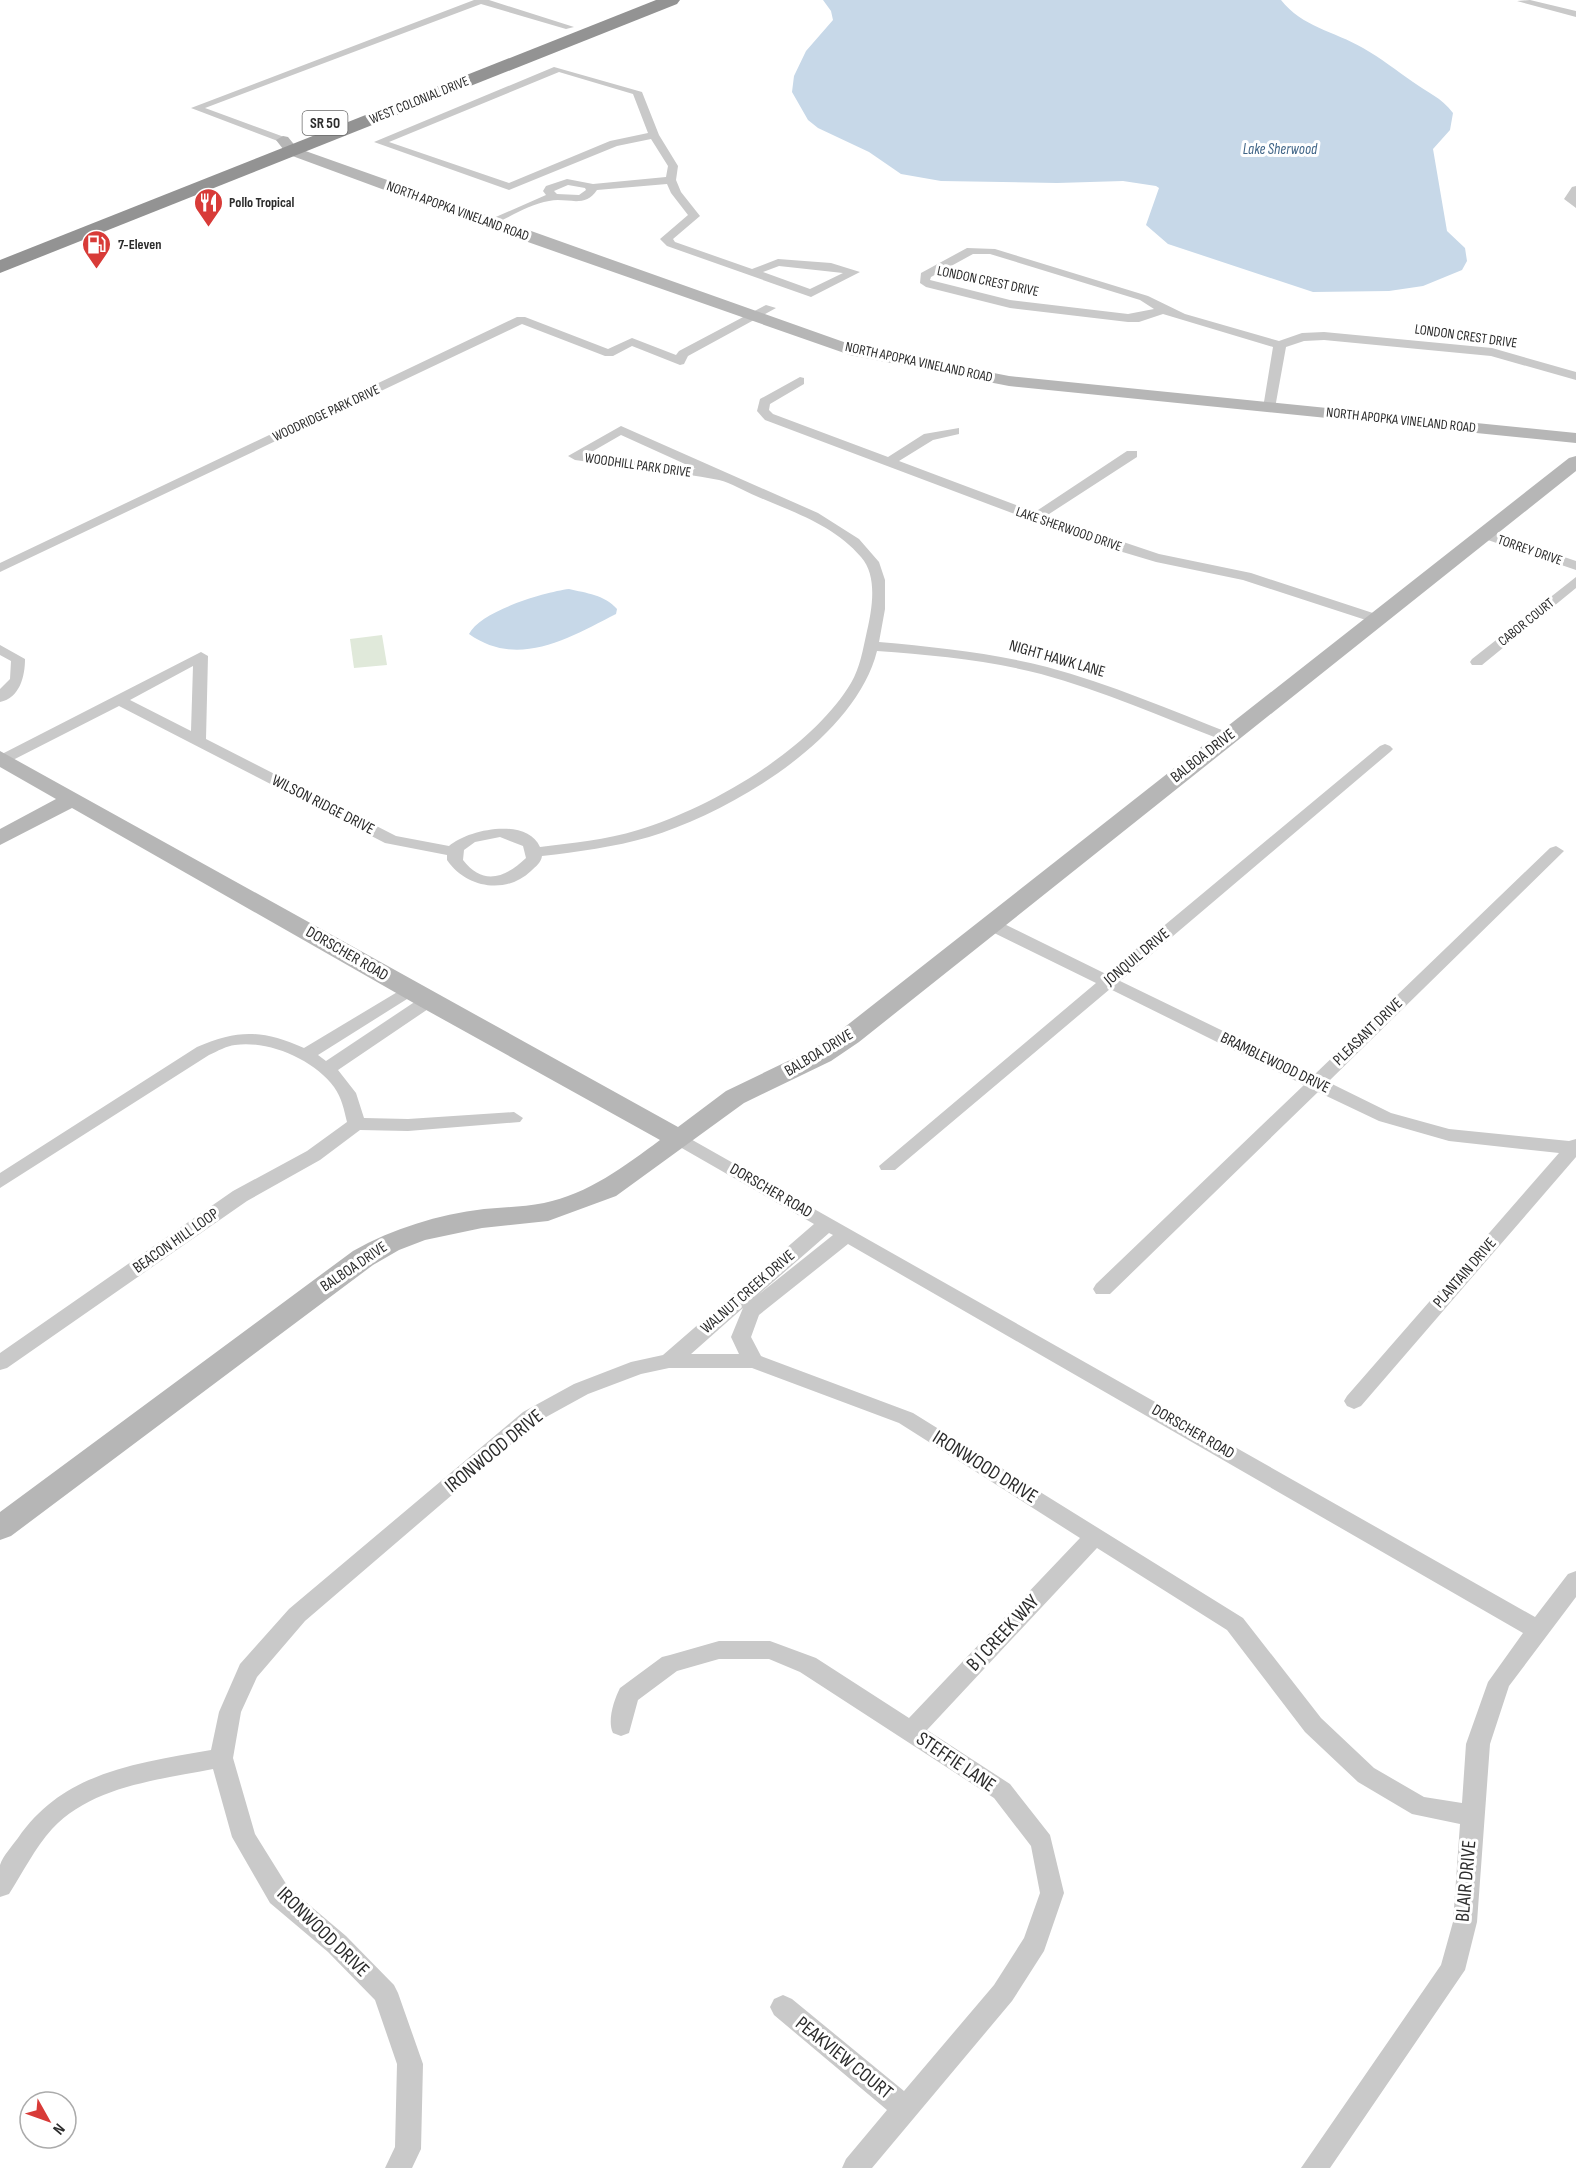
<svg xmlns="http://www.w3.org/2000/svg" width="1576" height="2168" viewBox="0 0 1576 2168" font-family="'Sofia Sans Condensed',sans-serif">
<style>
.green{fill:#e0e9da}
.water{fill:#c7d8e8}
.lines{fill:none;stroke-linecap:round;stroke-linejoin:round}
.street{fill:#c9c9c9;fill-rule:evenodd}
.secondary{fill:#b6b6b6;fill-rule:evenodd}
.highway{fill:#939393;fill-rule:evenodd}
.labels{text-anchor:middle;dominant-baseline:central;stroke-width:6;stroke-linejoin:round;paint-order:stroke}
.far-street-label{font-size:14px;fill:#2c2c2c;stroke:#fff}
.far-poi-label{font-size:14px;font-weight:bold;fill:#2c2c2c;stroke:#fff;text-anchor:start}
.shield{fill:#fff;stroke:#6b6b6b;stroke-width:1.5}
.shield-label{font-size:15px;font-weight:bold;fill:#2c2c2c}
.far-water-label{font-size:15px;font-style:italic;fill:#406587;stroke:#fff}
.street-label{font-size:16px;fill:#2c2c2c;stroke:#fff}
.near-street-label{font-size:20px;fill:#2c2c2c;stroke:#fff}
</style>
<rect width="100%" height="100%" fill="#fff"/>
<!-- green -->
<path class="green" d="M382 635 387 665 354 668 350 639Z"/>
<!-- water -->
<path class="water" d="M823 0H1281C1302 27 1334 31 1363 48 1381 58 1397 71 1413 82 1428 93 1441 97 1453 113L1450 130 1433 149 1447 231 1465 248 1467 261 1462 270 1423 286 1389 291 1313 292 1168 244 1146 225 1159 188 1156 186 1123 181 1057 183 941 181 901 174 869 152 818 128 808 120 792 92 794 76 806 51 833 20 831 11Z
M569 589C586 593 605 595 617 609L616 614C569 638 518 669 469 634 480 611 545 592 569 589Z"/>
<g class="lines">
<!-- street -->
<path class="street" d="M474 0H489L574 27 566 29 481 4 205 108 287 138 288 140 283 143 191 108Z
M1530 0 1576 11V17L1517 1Z
M554 67 642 92 659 135 678 166 676 180 681 192 700 216 673 239 675 242 752 269 778 259 831 263 860 272 811 297 667 246 660 239 688 215 671 193 667 184 597 190C585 209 567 197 549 201 530 204 510 217 492 225L482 223 546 195 543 191 546 186 567 179 593 184 666 177 668 166 651 139 617 146 509 190 374 142ZM559 72 633 94 648 133 610 141 509 183 389 142ZM568 185 585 188 586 190 579 195 557 194 554 191ZM779 266 843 273 810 289 763 272Z
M1576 186V208L1564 199 1572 187Z
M967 248 995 249 1148 296 1185 314 1279 341 1302 333 1324 332 1492 348 1576 372V380L1491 356 1324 340 1304 341 1286 347 1275 408 1269 412 1263 408 1273 347 1163 314 1139 322H1128L1010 308 926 287 920 283 921 273ZM973 254H990L1140 300 1154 309 1128 314 1010 300 930 280 931 277Z
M766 305 776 308 688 356 684 364 680 365 632 346 613 356H605L522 324 0 572V563L517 317H525L608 349 632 338 676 355 679 351Z
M800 377 804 378V384L770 404 769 410 773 414 888 457 924 434 959 428V434L933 440 899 461 1035 512 1127 451H1137V457L1046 516 1159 554 1251 573 1382 616 1384 619 1377 623 1372 622 1243 580 1156 562 1089 542 765 420 757 411 760 399Z
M621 426 818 513 859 539 879 562 885 580V609L879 642C936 647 992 653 1047 667 1110 684 1171 710 1232 734L1235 737 1227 742 1222 740C1162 717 1103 691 1041 674 987 660 932 655 877 651 855 739 731 812 649 837 614 847 578 852 542 856 541 863 536 866 531 871 506 895 466 888 447 860V855L385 843 119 706 7 763 0 764V755L201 652 208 656 206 739 396 836 449 846C468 829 527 817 540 847 572 843 606 840 638 830 710 808 811 750 851 683 860 668 863 649 867 631 872 609 878 576 861 557 834 525 793 512 756 496 744 491 731 483 719 480 671 471 623 467 575 460L568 456ZM621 435 696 469 588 454ZM193 666 191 731 130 700ZM500 837 523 846 526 858C505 878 483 886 463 860L464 850 475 842Z
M1484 530 1576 561V570L1479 537 1477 534Z
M1576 577V588L1482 665H1472L1470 662 1472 659Z
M0 645 25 659C25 676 20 698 0 702V689L10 679 11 661 0 655Z
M1385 744 1390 746 1393 749 1390 752 1120 981 1314 1075 1550 848 1556 846 1564 851 1328 1082 1391 1113 1449 1129 1569 1141 1576 1139V1157L1361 1406 1354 1409 1347 1406 1344 1401 1347 1396 1559 1153 1449 1141 1379 1121 1318 1092 1110 1294H1096L1093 1289 1096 1284 1304 1085 1110 989 895 1170H881L879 1166 1096 983 984 928 982 924 984 920H996L1106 974 1380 746Z
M409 985 415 986 418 990 415 994 318 1055 326 1061 422 997H434L437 1001 434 1005 338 1070 356 1093 364 1118 408 1119 514 1112 523 1118 520 1122 408 1131 360 1130 320 1160 247 1201 7 1368 0 1370V1353L233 1191 307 1151 347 1122C344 1110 342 1098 334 1087 314 1060 269 1040 235 1045 226 1046 218 1051 209 1055L0 1188V1173L197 1047C239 1029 262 1030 304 1048Z
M680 1133 1535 1617 1568 1574 1576 1571V1597L1509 1686 1490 1744 1477 1922 1465 1970 1330 2168H1301L1441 1965 1453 1922 1460 1824 1412 1814 1358 1782 1305 1732 1227 1630 1097 1548 927 1730 1010 1784 1050 1835 1064 1893 1044 1951 1012 2001 872 2168H842L846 2159 887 2110 774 2015 770 2007 774 1999 783 1995 792 1999 904 2091 994 1985 1024 1938 1040 1893 1031 1846 994 1798 800 1672 769 1659H719L677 1671 638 1700 629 1733 621 1736 613 1733C607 1721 614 1700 620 1688L662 1657 670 1655 719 1641H770L816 1658 909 1718 1080 1538 899 1423 752 1368H669L641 1374 588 1394 537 1422 305 1621 257 1677 241 1712 233 1758 255 1834 288 1887 346 1936 394 1985 398 1993 423 2064 421 2149 412 2168H385L395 2147 397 2064 375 2000 328 1952 270 1903 232 1837 213 1769C158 1780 92 1786 52 1829 35 1848 23 1872 9 1894L0 1897C0 1888 0 1874 0 1865 3 1856 12 1846 18 1838 63 1772 137 1763 211 1750L219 1712 240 1664 289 1609 523 1412 574 1384 631 1362 663 1355 814 1224 673 1143 671 1139 673 1135ZM829 1233 833 1235 758 1295ZM848 1244 1523 1633 1488 1682 1466 1744 1462 1803 1424 1797 1374 1768 1321 1718 1243 1618 913 1413 761 1356 751 1337 759 1315ZM743 1308 731 1337 739 1354H691Z"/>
<!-- secondary -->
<path class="secondary" d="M283 136 288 137 297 148 855 346 1009 376 1576 433V443L1009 386 850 355 482 226 287 154 276 140Z
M1576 456V471L859 1042 831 1061 744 1103 616 1196 548 1221 482 1228 425 1240 399 1250 373 1265 11 1536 0 1540V1512L353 1251C394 1228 437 1215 484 1209 504 1207 524 1207 544 1203 588 1194 625 1166 660 1140L419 1006 72 808 0 845V829L56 799 0 767V751L678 1127 726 1091 813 1049 841 1030 1569 458Z"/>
<!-- highway -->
<path class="highway" d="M656 0H680L677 4 0 273V260Z"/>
</g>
<!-- icons -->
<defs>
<symbol id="restaurant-pin" viewBox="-11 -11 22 30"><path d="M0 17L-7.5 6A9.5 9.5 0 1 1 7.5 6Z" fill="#d83b38" stroke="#fff"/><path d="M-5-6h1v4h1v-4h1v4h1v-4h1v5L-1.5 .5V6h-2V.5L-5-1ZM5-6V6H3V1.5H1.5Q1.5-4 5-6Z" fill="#fff"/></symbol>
<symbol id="fuel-pin" viewBox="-11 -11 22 30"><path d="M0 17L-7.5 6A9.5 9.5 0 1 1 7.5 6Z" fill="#d83b38" stroke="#fff"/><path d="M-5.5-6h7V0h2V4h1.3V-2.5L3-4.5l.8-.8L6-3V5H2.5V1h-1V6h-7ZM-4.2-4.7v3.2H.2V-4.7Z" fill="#fff"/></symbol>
</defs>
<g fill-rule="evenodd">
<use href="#restaurant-pin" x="192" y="186" width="33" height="45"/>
<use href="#fuel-pin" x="80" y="228" width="33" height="45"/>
</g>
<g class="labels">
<!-- far-street labels -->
<g class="far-street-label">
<text transform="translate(419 100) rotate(-22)">WEST COLONIAL DRIVE</text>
<text transform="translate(458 211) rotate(20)">NORTH APOPKA VINELAND ROAD</text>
<text transform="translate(988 281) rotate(12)">LONDON CREST DRIVE</text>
<text transform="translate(1466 336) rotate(8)">LONDON CREST DRIVE</text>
<text transform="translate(919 362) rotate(12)">NORTH APOPKA VINELAND ROAD</text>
<text transform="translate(326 413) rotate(-25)">WOODRIDGE PARK DRIVE</text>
<text transform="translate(1401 420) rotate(6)">NORTH APOPKA VINELAND ROAD</text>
<text transform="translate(638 465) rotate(8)">WOODHILL PARK DRIVE</text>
<text transform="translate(1069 529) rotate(19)">LAKE SHERWOOD DRIVE</text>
<text transform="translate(1530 550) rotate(19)">TORREY DRIVE</text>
<text transform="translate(1526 622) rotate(-39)">CABOR COURT</text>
</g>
<!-- far-poi labels -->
<g class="far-poi-label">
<text x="229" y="202">Pollo Tropical</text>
<text x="118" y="244">7-Eleven</text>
</g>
<!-- shield labels -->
<rect class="shield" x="302.5" y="111" width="45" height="24" rx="4.5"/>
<g class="shield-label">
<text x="325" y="123">SR 50</text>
</g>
<!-- far-water labels -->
<g class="far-water-label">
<text x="1280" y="149">Lake Sherwood</text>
</g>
<!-- street labels -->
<g class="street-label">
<text transform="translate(1057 659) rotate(16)">NIGHT HAWK LANE</text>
<text transform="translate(1203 756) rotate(-38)">BALBOA DRIVE</text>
<text transform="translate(323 805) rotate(27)">WILSON RIDGE DRIVE</text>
<text transform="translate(347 954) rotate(30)">DORSCHER ROAD</text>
<text transform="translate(1137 957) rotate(-40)">JONQUIL DRIVE</text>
<text transform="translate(1368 1032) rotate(-44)">PLEASANT DRIVE</text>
<text transform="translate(819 1053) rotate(-31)">BALBOA DRIVE</text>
<text transform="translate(1275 1063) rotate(26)">BRAMBLEWOOD DRIVE</text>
<text transform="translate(771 1191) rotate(30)">DORSCHER ROAD</text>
<text transform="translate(176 1241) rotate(-35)">BEACON HILL LOOP</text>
<text transform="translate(354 1267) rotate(-34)">BALBOA DRIVE</text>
<text transform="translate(1465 1273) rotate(-49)">PLANTAIN DRIVE</text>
<text transform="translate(748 1292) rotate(-41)">WALNUT CREEK DRIVE</text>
<text transform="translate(1193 1432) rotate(30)">DORSCHER ROAD</text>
</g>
<!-- near-street labels -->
<g class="near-street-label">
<text transform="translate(494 1451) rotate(-39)">IRONWOOD DRIVE</text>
<text transform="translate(985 1467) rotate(32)">IRONWOOD DRIVE</text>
<text transform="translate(1003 1633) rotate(-47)">B J CREEK WAY</text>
<text transform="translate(956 1762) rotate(34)">STEFFIE LANE</text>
<text transform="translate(1466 1881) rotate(-85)">BLAIR DRIVE</text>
<text transform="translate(323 1932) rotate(44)">IRONWOOD DRIVE</text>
<text transform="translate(844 2058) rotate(39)">PEAKVIEW COURT</text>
</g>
</g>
<!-- north arrow -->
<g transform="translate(48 2120) rotate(130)"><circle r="28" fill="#ffffff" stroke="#ababab" stroke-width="1.5"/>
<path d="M0-4.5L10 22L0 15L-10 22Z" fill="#d83b38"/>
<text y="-9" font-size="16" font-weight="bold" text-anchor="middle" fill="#2c2c2c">N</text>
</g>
</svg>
